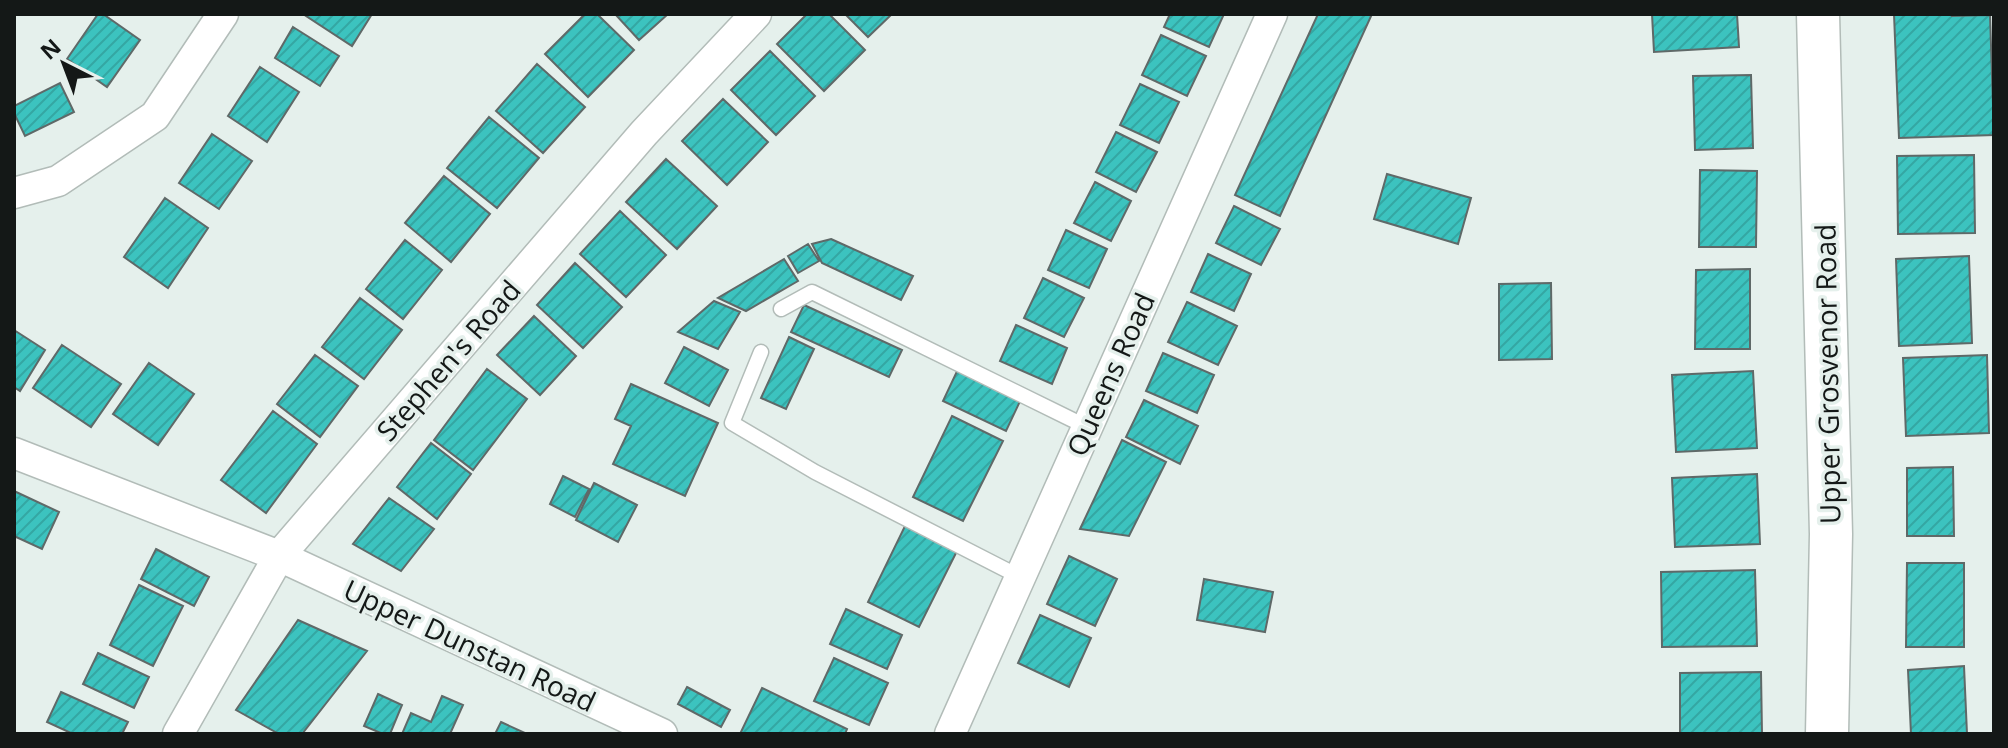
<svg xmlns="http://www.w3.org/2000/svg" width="2008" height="748" viewBox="0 0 2008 748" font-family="'Open Sans',sans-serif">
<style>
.building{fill:url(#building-hatch);stroke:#5f6968;stroke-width:2}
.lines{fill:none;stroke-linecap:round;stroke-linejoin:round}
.lane-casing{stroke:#b2bcb8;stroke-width:17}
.street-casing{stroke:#b2bcb8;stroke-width:33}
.secondary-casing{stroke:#b2bcb8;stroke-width:45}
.lane{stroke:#fff;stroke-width:14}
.street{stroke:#fff;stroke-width:30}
.secondary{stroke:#fff;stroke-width:42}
.labels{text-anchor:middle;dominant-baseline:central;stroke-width:7;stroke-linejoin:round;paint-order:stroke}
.street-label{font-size:28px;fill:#141817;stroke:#e5f0ec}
</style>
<defs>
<pattern id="building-hatch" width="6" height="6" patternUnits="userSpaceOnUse" patternTransform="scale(2)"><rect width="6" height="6" fill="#3cc3bf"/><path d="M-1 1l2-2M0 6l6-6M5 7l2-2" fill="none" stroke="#34a7a3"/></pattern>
</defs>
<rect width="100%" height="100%" fill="#e5f0ec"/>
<!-- building -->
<path class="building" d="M98 14H103L140 40 107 87 67 59Z
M303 14H372L352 46Z
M585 14H597L634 50 588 97 545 54Z
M615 14H668L639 40Z
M807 14H829L865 50 824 91 777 44Z
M845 14H892L868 37Z
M1170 14H1224L1209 47 1164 27Z
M1318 14H1372L1280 216 1235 195Z
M1652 14H1737L1739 47 1654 52Z
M1894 14H1952V16L1990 15 1994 135 1899 138Z
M293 27 339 56 320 86 275 58Z
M1161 35 1206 56 1187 96 1142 75Z
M770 51 815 96 776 135 731 90Z
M537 64 585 107 543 153 496 111Z
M260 67 299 92 267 142 228 116Z
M1751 75 1753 148 1695 150 1693 76Z
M60 83 74 112 25 136 14 113V106Z
M1140 84 1179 102 1159 143 1120 125Z
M723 99 768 142 727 185 682 141Z
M489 117 539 158 497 208 447 168Z
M1116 132 1157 152 1136 192 1096 172Z
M212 134 252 161 219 209 179 183Z
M1974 155 1975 233 1898 234 1897 156Z
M666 159 717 206 677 249 626 202Z
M1700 170 1757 171 1756 247H1699Z
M1387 174 1471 198 1458 244 1374 219Z
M444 176 490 214 451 262 405 223Z
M1095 182 1131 201 1111 241 1074 223Z
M165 198 208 228 168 288 124 257Z
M1234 206 1280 229 1261 265 1216 243Z
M620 211 666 255 626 297 580 254Z
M1066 230 1107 249 1089 288 1048 270Z
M831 239 913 276 901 300 822 263 812 244Z
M405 240 442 270 403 319 366 289Z
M808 244 819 261 798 273 788 256Z
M1208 254 1251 274 1234 311 1191 292Z
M1969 256 1972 343 1899 346 1896 259Z
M784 259 798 281 746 311 718 298Z
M575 263 622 307 583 348 537 305Z
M1750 269V349H1695L1696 270Z
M1043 278 1084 298 1064 337 1024 318Z
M1551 283 1552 359 1499 360V284Z
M360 298 402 330 364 379 322 347Z
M714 301 740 312 718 349 678 332Z
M1187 302 1237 326 1218 365 1168 342Z
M804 305 902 350 889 377 791 332Z
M534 316 576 356 540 395 497 355Z
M1016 325 1067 348 1052 384 1000 361Z
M14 330 45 350 20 391 14 387Z
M789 337 814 349 786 409 761 398Z
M62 345 121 384 91 427 33 388Z
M684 347 728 370 709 406 665 383Z
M1163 353 1214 375 1197 413 1146 391Z
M315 355 358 386 320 437 277 404Z
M1987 355 1989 433 1906 436 1903 358Z
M149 363 194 394 158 445 113 414Z
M959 367 1022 397 1006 431 943 401Z
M487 369 527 399 473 470 434 440Z
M1753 371 1757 448 1676 452 1672 375Z
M631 384 718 423 685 496 613 464 631 426 615 419Z
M1144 400 1198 426 1180 464 1126 437Z
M273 411 317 444 266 513 221 480Z
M952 416 1003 441 963 521 913 497Z
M1122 440 1166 462 1129 536 1080 529Z
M431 443 471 474 437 519 397 487Z
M1953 467 1954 536H1907V468Z
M1757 474 1760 544 1675 547 1672 478Z
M563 476 589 489 575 517 550 504Z
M594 483 637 505 618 542 576 520Z
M14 491 59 512 42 549 14 536Z
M389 498 434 529 401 571 353 544Z
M905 526 957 551 919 627 868 602Z
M156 549 209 577 194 606 141 579Z
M1069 556 1117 579 1095 626 1047 604Z
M1907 563H1964V647H1906Z
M1755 570 1757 646 1662 647 1661 572Z
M1204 579 1273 592 1265 632 1197 620Z
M139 585 183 606 153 666 110 645Z
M846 609 902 635 887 669 830 644Z
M1040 615 1091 638 1069 687 1018 663Z
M298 620 367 651 302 734H279L236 710Z
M98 653 149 677 134 708 83 684Z
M834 658 888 683 869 725 814 701Z
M1964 666 1967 734H1911L1908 670Z
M1761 672 1762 734H1680V673Z
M687 687 730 710 721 727 678 704Z
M762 688 847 729 845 734H740Z
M61 692 128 722 122 734H73L47 722Z
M378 694 402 705 390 734H383L364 726Z
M442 696 463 705 450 734H402L411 713 431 722Z
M501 722 527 734H495Z"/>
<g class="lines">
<defs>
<path id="lane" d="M781 309 812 292 1087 427
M761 352 732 423 815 472 1020 577"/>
<path id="street" d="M14 193 58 181 155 116 223 14
M14 453 279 556 662 734
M178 734 279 556 644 133 756 14
M950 734 1272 14"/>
<path id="secondary" d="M1818 14 1831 534 1827 734"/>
</defs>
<!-- lane casing -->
<use href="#lane" class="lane-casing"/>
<!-- street casing -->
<use href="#street" class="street-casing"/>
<!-- secondary casing -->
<use href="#secondary" class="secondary-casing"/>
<!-- lane -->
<use href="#lane" class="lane"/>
<!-- street -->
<use href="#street" class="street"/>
<!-- secondary -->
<use href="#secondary" class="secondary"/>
</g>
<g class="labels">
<!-- street labels -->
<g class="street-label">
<text transform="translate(448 360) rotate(-49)">Stephen's Road</text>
<text transform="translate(1110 374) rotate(-66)">Queens Road</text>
<text transform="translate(1827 374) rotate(-91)">Upper Grosvenor Road</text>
<text transform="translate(470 645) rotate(25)">Upper Dunstan Road</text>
</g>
</g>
<!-- border -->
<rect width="2008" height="748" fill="none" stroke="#141817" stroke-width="32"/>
<!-- north arrow -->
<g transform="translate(64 64) rotate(318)" stroke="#e5f0ec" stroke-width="6" paint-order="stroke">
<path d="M0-6L14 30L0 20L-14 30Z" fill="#141817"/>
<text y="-12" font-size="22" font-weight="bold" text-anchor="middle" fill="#141817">N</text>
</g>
</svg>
